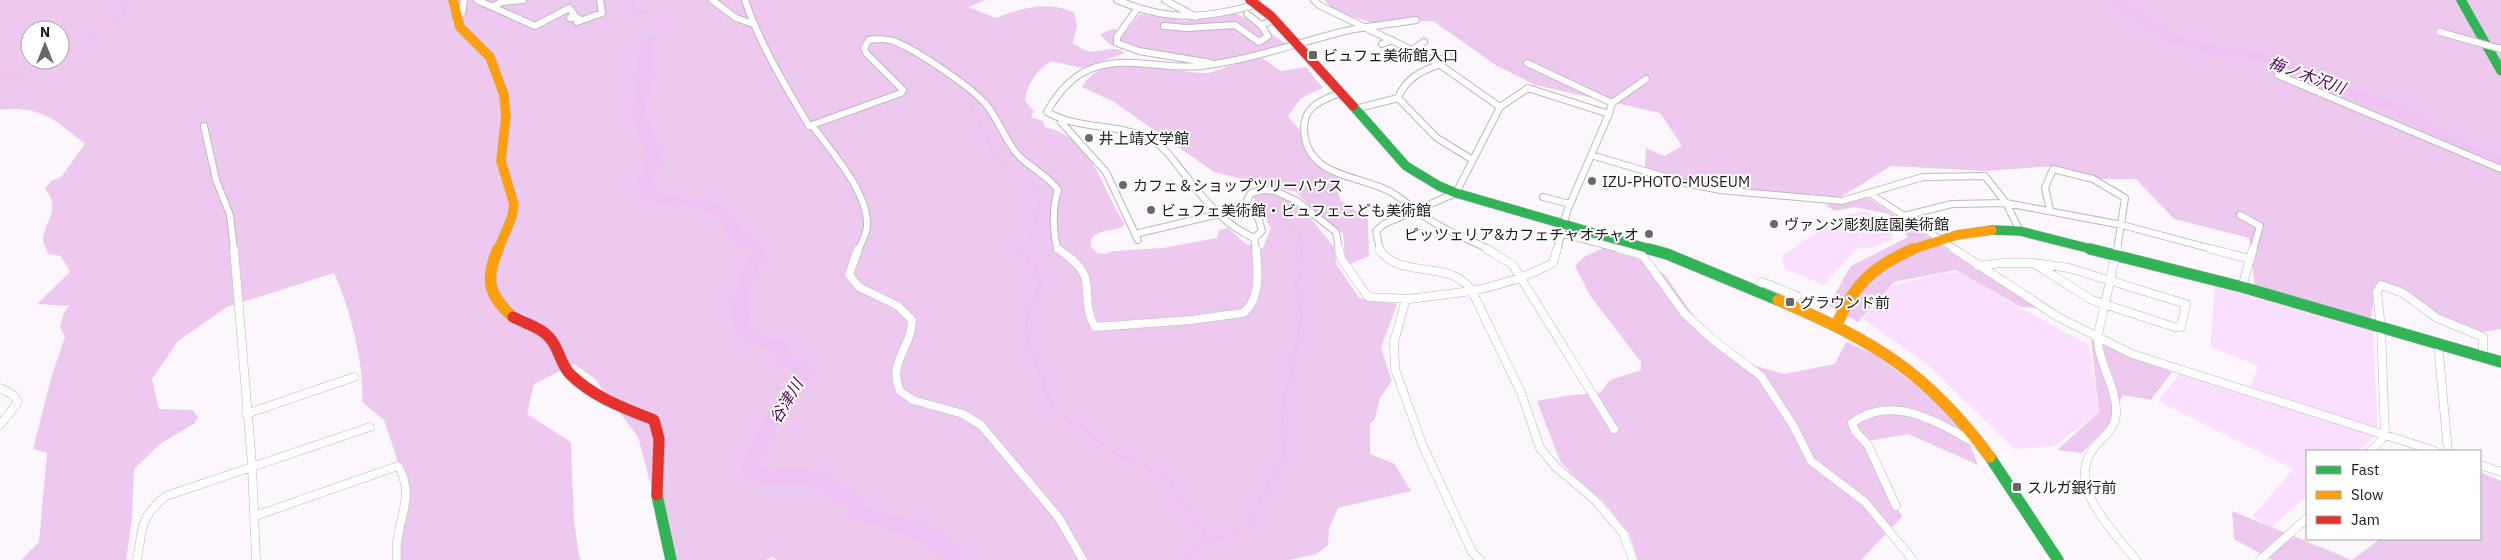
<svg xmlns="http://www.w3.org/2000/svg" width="2501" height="560" viewBox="0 0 2501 560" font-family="'IBM Plex Sans','Noto Sans JP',sans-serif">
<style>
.green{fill:#fbdffe}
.forest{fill:#edc9f0;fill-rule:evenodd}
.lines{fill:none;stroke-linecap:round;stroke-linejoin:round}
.stream-far1{stroke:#eec2f2;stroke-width:2}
.stream{stroke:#eec2f2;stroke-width:2.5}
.river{fill:#eec2f2;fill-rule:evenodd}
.street-far1-casing{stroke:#bcb8bd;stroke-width:8}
.street-casing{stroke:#bcb8bd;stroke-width:9}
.fast-far1-casing{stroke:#bcb8bd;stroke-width:10}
.fast-casing{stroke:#bcb8bd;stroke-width:12}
.slow-far1-casing{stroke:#bcb8bd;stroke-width:10}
.slow-casing{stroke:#bcb8bd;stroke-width:12}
.jam-far1-casing{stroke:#bcb8bd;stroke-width:10}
.jam-casing{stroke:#bcb8bd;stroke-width:12}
.street-far1{stroke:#fffeff;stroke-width:6}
.street{stroke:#fffeff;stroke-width:8}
.fast-far1{stroke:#30b455;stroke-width:9}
.fast{stroke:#30b455;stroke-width:11}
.slow-far1{stroke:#ff9f0a;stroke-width:9}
.slow{stroke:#ff9f0a;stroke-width:11}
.jam-far1{stroke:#e5322d;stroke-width:9}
.jam{stroke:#e5322d;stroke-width:11}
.street-bridge-casing{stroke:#bcb8bd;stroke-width:8;stroke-linecap:butt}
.street-bridge{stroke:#fffeff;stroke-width:6}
.poi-dot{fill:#6a676a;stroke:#fff;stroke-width:2}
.labels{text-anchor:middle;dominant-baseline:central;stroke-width:4;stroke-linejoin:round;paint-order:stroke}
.poi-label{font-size:15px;fill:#1c191c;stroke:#fff;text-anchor:start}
.water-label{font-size:16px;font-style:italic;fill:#510559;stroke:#fff}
</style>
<rect width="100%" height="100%" fill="#fcf7fc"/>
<!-- green -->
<path class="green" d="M1863 211 1887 219 1894 226 1892 239 1872 248 1860 247 1854 251 1824 285 1785 269 1782 255C1809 240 1832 215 1863 211Z
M1943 273H1964L2013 304 2089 345 2099 412 2055 446 2014 449 1929 366 1863 319 1887 287Z
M2215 286 2373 331 2378 433 2358 451H2307V496L2271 528 2253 516 2293 469 2158 401 2182 371 2250 387 2259 366 2210 347Z"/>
<!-- forest -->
<path class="forest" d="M0 0H985L969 7 996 18C1021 8 1050 0 1074 13L1077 26 1073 43C1077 46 1083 50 1088 51 1100 53 1115 44 1125 53L1082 68 1051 61C1036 71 1027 84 1025 101L1034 111 1031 117 1043 121 1045 127C1094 138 1101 189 1125 224 1117 233 1101 227 1091 239V247L1097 253 1105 254 1114 251 1163 248 1217 238 1219 230 1228 228 1246 244 1263 248 1271 228 1253 197 1267 193 1287 199 1309 216 1334 247 1337 265 1359 298 1397 304 1381 348 1392 381 1380 398 1375 419 1370 424V454L1395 464 1411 491 1338 508 1329 529 1328 545 1317 554 1289 560H776L773 557 765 560H671L638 437 594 378 574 364 534 384 527 414 571 442 574 521 579 556 581 560H401L397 532 408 480 399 465 384 420 362 402C365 367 349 305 334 273L227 307 178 341 152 379 159 409 193 410 198 417 195 423 160 444 134 469 132 519 126 560H21L39 542 47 453 33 449 52 375 65 337 60 327 64 313 69 306 37 304 70 272 61 256 48 254C47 250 43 243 43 239 44 222 62 209 45 189L51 181 61 177 85 144C55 120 40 105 0 110ZM30 30H60V60H30Z
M1324 0H2501V329L2483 332 2435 319 2403 293 2377 284 2370 322 2255 286 2249 238 2174 219 2136 179H2096L2055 166 1985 171 1891 166 1841 197 1716 189 1645 167 1646 148 1664 156 1682 146 1660 113 1535 85 1497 66 1433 21 1372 23 1335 11Z
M1235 12 1287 44 1220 61 1120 48 1110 45 1100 34 1113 29 1126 31 1140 14 1184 21Z
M1262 58 1281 71 1306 67 1323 88 1301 98 1288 116 1301 132 1304 146 1338 175 1340 200 1368 219 1369 256 1348 265 1345 257 1343 234 1320 216 1296 192 1214 172 1114 102 1082 87C1103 47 1171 73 1206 73 1214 73 1224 67 1232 65 1241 61 1252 60 1262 58Z
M1868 198 2037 308 2021 307 1956 270 1894 282 1858 322 1828 306 1851 266 1908 237 1889 214 1854 207 1835 211 1825 205Z
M1603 248 1634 256 1665 275 1712 342 1756 366 1784 374 1835 364 1846 342 1874 354 1932 397 1966 434 1978 465 1908 434 1868 441 1902 517 1861 560H1638L1629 533 1602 500 1576 478 1560 461 1537 401 1571 395 1600 393 1610 380 1641 370V362L1591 297 1575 266 1584 257Z
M2091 340 2172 372 2151 400 2123 395 2109 425 2082 453 2057 450 2099 412Z
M2480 472 2501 481V560H2272L2234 539 2232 511 2352 560 2380 539H2480Z"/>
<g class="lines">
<!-- stream-far1 -->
<path class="stream-far1" d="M634 0 632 11 659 16 667 22 663 32 650 41
M60 60 86 39 121 18 124 13 121 0
M0 78 24 74 59 60
M967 100C975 118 990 132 991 151L1037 190 1040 201 1032 234 1021 250
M1269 201 1300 236 1302 250"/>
<!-- stream -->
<path class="stream" d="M1021 249 1038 272 1040 284 1026 320 1027 338 1054 411 1063 418 1080 425 1109 450 1159 473 1170 482 1177 496 1210 539
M1184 560 1210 539 1230 536 1253 521 1254 512 1281 463 1284 450 1282 422 1284 398 1291 377 1301 316 1296 281 1305 265 1301 259 1302 249"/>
<!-- river -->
<path class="river" d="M2105 0H2119L2178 36 2206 45 2266 54 2290 61 2342 84 2406 108 2466 144 2501 156V165L2456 150 2396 114 2332 90 2282 67 2264 61 2204 52 2170 42Z
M650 37 656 41 651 52 650 89 644 111 660 153 659 163 652 181 653 189 665 197 699 199 720 207 734 217 743 235 763 245 767 256C764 261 760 264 758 269 748 285 746 311 751 329L760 334 787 341 790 355 807 364 811 372C800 402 761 435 759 467L767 470 807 469 824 475 857 495 865 507 918 523 943 535 953 544 964 560H945L930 546 918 539 853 517 845 505 812 485 806 483 766 484 747 477 741 466 760 427 795 372 777 362 774 348C764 346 751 346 743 339 722 322 738 272 752 255L751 251 733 242 725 231 722 222 710 213 699 209 656 203 645 197 640 190 638 181 645 163 646 153 631 111 637 89 639 52 646 38Z"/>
<defs>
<path id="street-far1" d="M477 0 535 26 569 8 574 14 570 18H578L577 22 602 13 600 0
M712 0 736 18 753 24
M745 0C760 45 785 85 809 126L812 125C831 151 868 192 867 225 867 234 862 242 858 250
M1117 0C1169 22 1205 19 1258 4
M1165 0 1196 17
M1314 0 1319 5 1436 62 1500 107
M493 6 502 2 523 0
M1137 9 1117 37V43L1139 51 1211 63
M1247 14 1261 25 1275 20
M456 18 462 13 464 0
M1164 26 1187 28 1235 25 1259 42 1268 36 1261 25
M1382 44 1392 40
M1413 49 1424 42
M1407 55 1424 58
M1437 61 1448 56
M1527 63 1612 103
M2278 75 2501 169
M1340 93C1321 100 1303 107 1304 130 1307 178 1357 174 1391 192 1406 201 1419 214 1435 223 1452 234 1472 240 1490 250
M1398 98 1437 138 1473 160
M1398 98C1406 78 1421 71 1441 64
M1355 109 1398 98
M1609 114 1612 103 1646 79
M1061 122 1106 172 1138 240
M812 125 901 93 903 90 867 54 864 48 869 40C878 39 887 38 896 42 918 51 968 85 985 103 999 119 1005 142 1020 157 1033 169 1048 176 1058 190 1052 209 1053 229 1057 248L1060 250
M204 126 216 180 230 215 234 250
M1591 155 1685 183 1720 190 1842 201 1923 177 1985 176 2006 203 2020 231
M1869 193 1956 250
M1543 197 1570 204
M2050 210 2045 188 2053 169 2093 179 2125 198 2117 250
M2240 215 2260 226 2253 250
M1904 216 1952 204 2006 203 2122 225 2216 250
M1560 233 1624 250
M1135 234 1219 214
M1254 238 1256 250
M1635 244 1639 250
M1339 250 1336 232 1297 201 1275 191 1263 190 1251 193 1247 200 1259 220 1262 231 1254 238C1222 224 1203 198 1182 171 1175 163 1169 152 1159 145 1126 121 1082 132 1047 112 1058 92 1073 74 1096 67 1130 56 1166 70 1201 66 1250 60 1297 43 1345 31 1368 26 1392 24 1416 20
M1380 250 1376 231 1384 224 1456 193 1500 107 1528 88 1609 114 1567 211 1557 250"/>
<path id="street" d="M234 249 252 465 256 560
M858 249 849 275 859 287 898 306 912 320C912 348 887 362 900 391L913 400 963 414 981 425 1059 518 1083 560
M1058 249C1105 279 1076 293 1095 327L1191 320 1243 313C1261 300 1258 268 1256 249
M1339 249 1341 258 1368 297 1409 299 1472 291
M1379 249C1400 281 1451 258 1472 291
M1487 249 1513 265 1614 429
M1620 249 1640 254
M1638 249 1684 313 1712 339 1761 376 1793 425 1811 461 1865 502 1913 560
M1954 249 2058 317 2132 354 2435 451
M2117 249C2112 270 2108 291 2103 312 2102 320 2098 329 2098 338 2098 364 2118 388 2116 415 2114 432 2099 439 2091 452 2068 489 2115 533 2136 560
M2211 249 2250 259 2242 287
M2250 259 2253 249
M2033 263 2069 268 2186 304 2181 327H2174L2092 300Z
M1978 266 2001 263H2033
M1472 291 1522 395 1540 448 1556 467 1595 500 1623 533 1633 560
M1472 291C1500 285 1527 277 1553 263L1557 249
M1755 291 1762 282 1797 296
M1406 299 1394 342 1395 369 1423 446 1472 552 1480 560
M2438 344 2448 451
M0 388 13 395 18 402 0 425
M246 414 354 377
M2371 451 2385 436 2381 328 2377 292 2381 285 2403 293 2437 318 2483 337V357
M2480 465 2501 472
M1896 506 1868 445 1855 431 1852 423C1894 392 1939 424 1979 445
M255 516 398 466C418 499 393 524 397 560
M137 560C143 527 139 518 166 496L370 427
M2260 560 2307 518"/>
<path id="fast-far1" d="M2461 0 2501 71
M1353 106 1406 166 1439 186 1456 193 1653 250
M1992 230 2020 231 2095 250"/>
<path id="fast" d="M1649 249 1667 254 1778 300
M2090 249 2242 287 2501 362
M1990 457 2058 560
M657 495 671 560"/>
<path id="slow-far1" d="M453 0 460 27 490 57 504 95 506 116 501 161 514 204 512 217 498 250
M1910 250 1957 235 1992 230"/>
<path id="slow" d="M498 249C485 279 488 295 513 317
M1778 300C1874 341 1927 372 1990 457
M1837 324C1854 284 1874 266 1913 249"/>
<path id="jam-far1" d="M1250 0 1271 16 1353 106"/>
<path id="jam" d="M513 317C528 325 545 328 554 344 560 354 562 366 570 374 593 397 624 408 654 420L659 439 657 495"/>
</defs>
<!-- street-far1 casing -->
<use href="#street-far1" class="street-far1-casing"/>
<!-- street casing -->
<use href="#street" class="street-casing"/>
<!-- fast-far1 casing -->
<use href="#fast-far1" class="fast-far1-casing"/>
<!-- fast casing -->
<use href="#fast" class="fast-casing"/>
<!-- slow-far1 casing -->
<use href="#slow-far1" class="slow-far1-casing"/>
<!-- slow casing -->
<use href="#slow" class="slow-casing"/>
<!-- jam-far1 casing -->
<use href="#jam-far1" class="jam-far1-casing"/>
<!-- jam casing -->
<use href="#jam" class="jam-casing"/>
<!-- street-far1 -->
<use href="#street-far1" class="street-far1"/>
<!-- street -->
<use href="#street" class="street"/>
<!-- fast-far1 -->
<use href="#fast-far1" class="fast-far1"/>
<!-- fast -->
<use href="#fast" class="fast"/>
<!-- slow-far1 -->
<use href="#slow-far1" class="slow-far1"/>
<!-- slow -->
<use href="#slow" class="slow"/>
<!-- jam-far1 -->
<use href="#jam-far1" class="jam-far1"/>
<!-- jam -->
<use href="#jam" class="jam"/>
<defs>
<path id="street-bridge" d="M2440 32 2501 49"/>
</defs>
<!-- street-bridge casing -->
<use href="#street-bridge" class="street-bridge-casing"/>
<!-- street-bridge -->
<use href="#street-bridge" class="street-bridge"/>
</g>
<!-- markers -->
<g class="poi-dot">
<rect x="1308" y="50" width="10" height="10" rx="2.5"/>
<circle cx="1089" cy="138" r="5"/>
<circle cx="1592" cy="181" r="5"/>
<circle cx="1123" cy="185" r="5"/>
<circle cx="1151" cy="210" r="5"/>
<circle cx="1774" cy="224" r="5"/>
<circle cx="1649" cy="234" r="5"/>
<rect x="1785" y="297" width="10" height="10" rx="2.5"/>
<rect x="2012" y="482" width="10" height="10" rx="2.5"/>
</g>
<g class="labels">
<!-- poi labels -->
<g class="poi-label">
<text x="1323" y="55">ビュフェ美術館入口</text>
<text x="1099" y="138">井上靖文学館</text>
<text x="1602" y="181">IZU-PHOTO-MUSEUM</text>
<text x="1133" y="185">カフェ＆ショップツリーハウス</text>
<text x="1161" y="210">ビュフェ美術館・ビュフェこども美術館</text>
<text x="1784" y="224">ヴァンジ彫刻庭園美術館</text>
<text x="1639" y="234" text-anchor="end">ピッツェリア&amp;カフェチャオチャオ</text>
<text x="1800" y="302">グラウンド前</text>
<text x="2027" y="487">スルガ銀行前</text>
</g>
<!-- water labels -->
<g class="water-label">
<text transform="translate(2307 75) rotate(20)">梅ノ木沢川</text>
<text transform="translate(786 401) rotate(-59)">谷津川</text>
</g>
</g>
<!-- legend -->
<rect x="2306" y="450" width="175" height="90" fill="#ffffff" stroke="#a4a3a4"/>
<rect x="2316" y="466" width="25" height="8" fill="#30b455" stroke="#a4a3a4"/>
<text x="2351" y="475" font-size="15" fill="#1c191c">Fast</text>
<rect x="2316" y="491" width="25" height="8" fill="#ff9f0a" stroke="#a4a3a4"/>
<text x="2351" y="500" font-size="15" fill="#1c191c">Slow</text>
<rect x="2316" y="516" width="25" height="8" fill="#e5322d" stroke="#a4a3a4"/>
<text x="2351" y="525" font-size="15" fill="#1c191c">Jam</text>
<!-- north arrow -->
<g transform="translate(45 45)"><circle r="24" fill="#ffffff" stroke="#a4a3a4"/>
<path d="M0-4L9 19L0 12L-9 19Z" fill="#6a676a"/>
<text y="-8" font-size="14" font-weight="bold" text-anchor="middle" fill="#1c191c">N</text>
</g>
</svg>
